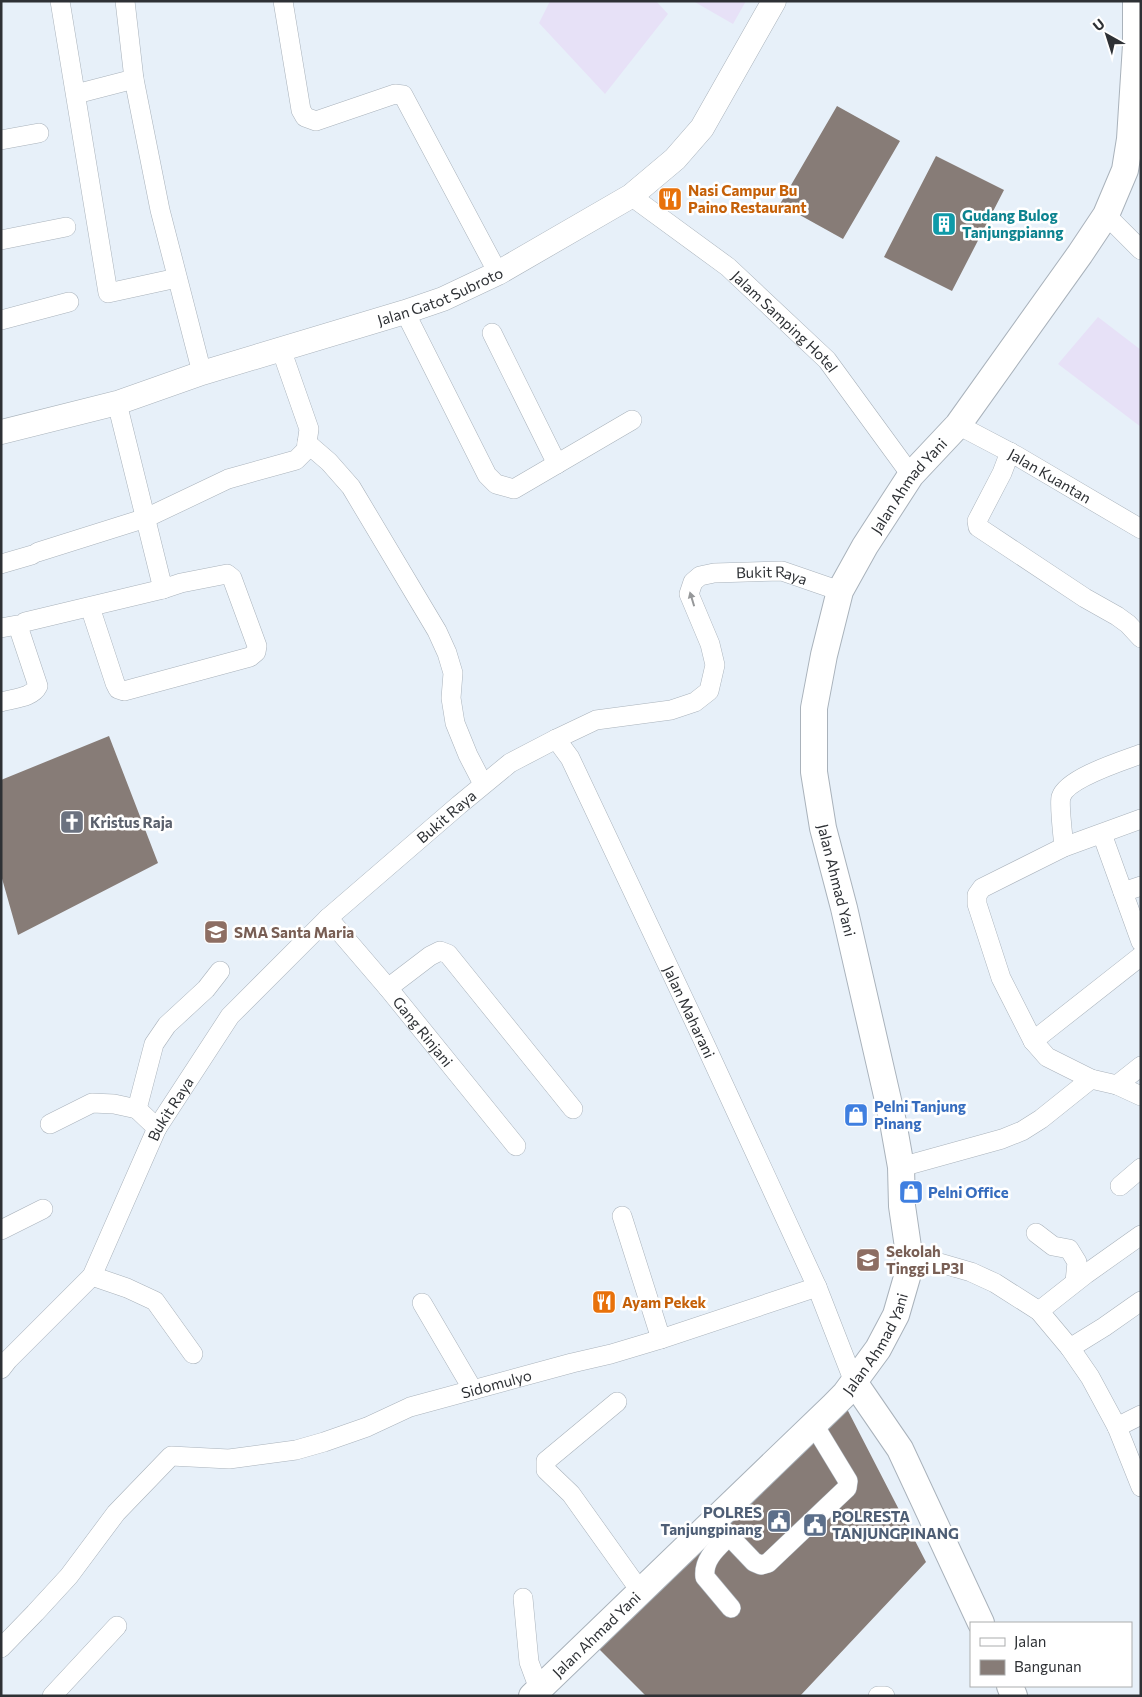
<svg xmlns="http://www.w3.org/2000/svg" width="1142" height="1697" viewBox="0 0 1142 1697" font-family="Commissioner,sans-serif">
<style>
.industrial{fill:#e7e1f7}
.building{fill:#877c77}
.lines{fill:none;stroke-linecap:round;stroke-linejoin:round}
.minor-casing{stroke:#a9b2bb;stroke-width:20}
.major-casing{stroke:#a9b2bb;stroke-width:25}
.highway-casing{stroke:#a9b2bb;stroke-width:28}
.minor{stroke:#fff;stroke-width:19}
.major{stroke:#fff;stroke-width:24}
.highway{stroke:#fff;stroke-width:26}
.oneway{fill:#96989a}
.labels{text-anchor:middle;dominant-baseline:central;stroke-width:5;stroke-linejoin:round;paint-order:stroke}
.food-label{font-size:15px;font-weight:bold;fill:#c56008;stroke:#fff;text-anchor:start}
.culture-label{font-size:15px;font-weight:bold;fill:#0d838f;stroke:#fff;text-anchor:start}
.street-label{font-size:15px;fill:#2e3135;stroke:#fff}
.worship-label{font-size:15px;font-weight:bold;fill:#5b616d;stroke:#fff;text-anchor:start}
.education-label{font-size:15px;font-weight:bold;fill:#785e54;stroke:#fff;text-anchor:start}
.shop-label{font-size:15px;font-weight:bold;fill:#366cbe;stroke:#fff;text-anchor:start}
.service-label{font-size:15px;font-weight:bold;fill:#4e5e75;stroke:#fff;text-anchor:end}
</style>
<rect width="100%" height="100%" fill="#e7f0f9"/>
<!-- industrial -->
<path class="industrial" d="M550 1H656L668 14 605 94 539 23Z
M693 1H746L733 24Z
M1098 317 1141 350V427L1058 364Z"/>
<!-- building -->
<path class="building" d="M837 106 900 141 843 239 780 204Z
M936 156 1004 190 952 291 884 257Z
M109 736 158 863 18 935 1 875V780Z
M846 1407 926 1562 800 1696H646L595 1645Z"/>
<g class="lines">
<defs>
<g id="minor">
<path d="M60 1 108 293 177 278"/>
<path d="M125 1 134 79 160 210 202 373"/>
<path d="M283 1 301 110 305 117 316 121 395 94 403 95 498 273"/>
<path d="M76 94 134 79"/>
<path d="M1 140 39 133"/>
<path id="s1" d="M631 196 728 267 827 360 911 475"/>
<path d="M1106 215 1141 250"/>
<path d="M1 240 66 227"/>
<path d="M405 312 487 475 496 484 514 489 632 420"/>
<path d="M1 320 69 302"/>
<path d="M492 333 557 464"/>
<path id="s2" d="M958 425 1017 456 1141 529"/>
<path d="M307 443 329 462 351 487 437 631 447 653 453 673 451 698 455 723 468 755 483 784"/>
<path d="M1010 452 1002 473 977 521 978 527 1085 598 1117 616 1128 624 1141 638"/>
<path d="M38 552 146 518 228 479 296 460 306 450 309 429 281 349"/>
<path d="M1 564 32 555"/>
<path d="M90 607 115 683 118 689 124 691 250 657 256 652 257 646 232 578 227 574 181 583 163 589 117 403"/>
<path d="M25 622 163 589"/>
<path d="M1 628 17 625"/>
<path d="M1 702C14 698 32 698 38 686L20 632"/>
<path id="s3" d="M556 739 570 758 704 1042 817 1287 854 1382"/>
<path d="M1141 819 1064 847 982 888 977 895V904L1001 978 1033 1041 1047 1057 1091 1079 1117 1085 1141 1096"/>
<path d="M1102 834 1141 942"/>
<path d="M1064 847C1063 837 1059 804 1061 797 1067 778 1122 761 1141 754"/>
<path d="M1123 892 1141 886"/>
<path id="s4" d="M328 918 388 988 516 1146"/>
<path d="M388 988 430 956 440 951 448 954 573 1109"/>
<path d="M1033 1041 1141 956"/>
<path d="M1117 1085 1141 1066"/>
<path d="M50 1124 92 1103 114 1104 137 1109"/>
<path d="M157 1128 137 1109 154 1044 167 1025 206 989 220 971"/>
<path d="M901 1167 1002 1139 1022 1131 1041 1119 1091 1079"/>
<path d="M1120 1186 1141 1168"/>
<path d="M622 1216 661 1339"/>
<path d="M1 1230 43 1209"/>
<path d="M1036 1233 1053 1246 1069 1249 1077 1262 1075 1282"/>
<path d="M909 1254 971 1272 995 1283 1039 1311 1070 1348 1090 1377 1117 1427 1141 1487"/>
<path d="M92 1276 127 1288 155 1301 193 1354"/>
<path d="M422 1303 473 1390"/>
<path d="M1039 1311 1086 1274 1141 1235"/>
<path d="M1070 1348 1104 1327 1141 1301"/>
<path id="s5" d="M1 1369 8 1360 92 1276 157 1128 230 1016 328 918 459 805 510 763 556 739 596 720 671 710 695 702 709 691 715 665 710 644 689 594 693 582 700 576 714 573 782 571 840 591"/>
<path d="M617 1402 546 1461V1470L571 1494 641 1592"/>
<path d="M1117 1427 1141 1415"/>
<path d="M714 1520 754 1562 761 1565 768 1563 847 1488 848 1481 814 1425"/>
<path d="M729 1536C717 1548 703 1559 705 1577L731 1608"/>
<path d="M523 1598 529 1662 539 1689"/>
<path id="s6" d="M1 1648 35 1613 69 1576 116 1513 171 1456 229 1459 296 1450 324 1442 367 1427 410 1407 572 1363 611 1354 661 1339 817 1287"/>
<path d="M52 1696 117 1626"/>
<path d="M878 1696H885"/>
</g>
<g id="major">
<path id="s7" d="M1 432 117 403 202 373 405 312 443 299 498 273 631 196 675 159 702 128 774 1"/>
</g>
<g id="highway">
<path d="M854 1382 900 1449 981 1623"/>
<path d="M1010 1686 1014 1696"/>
<path id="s8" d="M532 1696 833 1406 845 1394 878 1349 896 1315 907 1277 909 1254 902 1206 901 1167 893 1122 844 908 823 828 814 772V708L824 655 840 591 865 546 911 475 958 425 1080 254 1106 215 1125 170 1130 139 1136 45V1"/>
</g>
</defs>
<!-- minor casing -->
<use href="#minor" class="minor-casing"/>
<!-- major casing -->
<use href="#major" class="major-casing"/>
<!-- highway casing -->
<use href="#highway" class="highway-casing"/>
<!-- minor -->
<use href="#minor" class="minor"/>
<!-- major -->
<use href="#major" class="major"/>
<!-- highway -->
<use href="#highway" class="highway"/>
</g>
<!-- one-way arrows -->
<defs><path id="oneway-solid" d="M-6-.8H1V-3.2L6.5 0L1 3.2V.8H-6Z" transform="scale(1.25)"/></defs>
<use class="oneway" href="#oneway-solid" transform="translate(692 599) rotate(-107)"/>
<!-- icons -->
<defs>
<symbol id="restaurant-square" viewBox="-11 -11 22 22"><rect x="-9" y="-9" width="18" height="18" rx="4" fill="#e8710a" stroke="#fff"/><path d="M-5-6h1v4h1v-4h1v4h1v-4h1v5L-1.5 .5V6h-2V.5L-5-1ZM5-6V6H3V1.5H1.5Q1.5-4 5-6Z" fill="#fff"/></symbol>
<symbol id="building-square" viewBox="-11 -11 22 22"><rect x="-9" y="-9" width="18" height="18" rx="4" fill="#0f9aa8" stroke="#fff"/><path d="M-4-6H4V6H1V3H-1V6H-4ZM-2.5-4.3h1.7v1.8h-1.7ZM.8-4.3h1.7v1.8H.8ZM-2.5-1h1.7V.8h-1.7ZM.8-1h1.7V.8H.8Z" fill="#fff"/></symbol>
<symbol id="church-square" viewBox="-11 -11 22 22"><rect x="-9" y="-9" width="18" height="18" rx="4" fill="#6b7280" stroke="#fff"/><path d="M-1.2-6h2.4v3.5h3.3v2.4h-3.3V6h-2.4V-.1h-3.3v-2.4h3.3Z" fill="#fff"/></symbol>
<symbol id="school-square" viewBox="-11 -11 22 22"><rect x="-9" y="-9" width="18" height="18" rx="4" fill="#8d6e63" stroke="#fff"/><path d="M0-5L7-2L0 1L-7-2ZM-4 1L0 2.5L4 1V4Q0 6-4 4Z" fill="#fff"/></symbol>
<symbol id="shop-square" viewBox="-11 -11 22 22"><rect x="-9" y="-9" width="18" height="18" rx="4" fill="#3f7fe0" stroke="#fff"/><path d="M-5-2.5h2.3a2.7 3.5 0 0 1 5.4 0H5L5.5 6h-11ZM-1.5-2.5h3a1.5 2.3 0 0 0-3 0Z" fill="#fff"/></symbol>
<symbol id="university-square" viewBox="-11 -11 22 22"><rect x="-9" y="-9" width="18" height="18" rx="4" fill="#8d6e63" stroke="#fff"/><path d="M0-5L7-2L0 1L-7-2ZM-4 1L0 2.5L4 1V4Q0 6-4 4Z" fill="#fff"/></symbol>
<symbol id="civic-square" viewBox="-11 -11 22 22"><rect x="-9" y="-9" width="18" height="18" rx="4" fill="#5c6f8a" stroke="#fff"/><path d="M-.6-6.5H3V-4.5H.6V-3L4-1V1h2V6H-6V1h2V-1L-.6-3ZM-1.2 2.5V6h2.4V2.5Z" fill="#fff"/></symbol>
</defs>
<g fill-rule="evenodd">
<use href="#restaurant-square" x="656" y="185" width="28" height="28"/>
<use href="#building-square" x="930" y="210" width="28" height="28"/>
<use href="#church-square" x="58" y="808" width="28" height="28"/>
<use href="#school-square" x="202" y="918" width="28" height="28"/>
<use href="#shop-square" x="842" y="1101" width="28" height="28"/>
<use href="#shop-square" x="897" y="1178" width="28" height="28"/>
<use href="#university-square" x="854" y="1246" width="28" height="28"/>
<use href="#restaurant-square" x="590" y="1288" width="28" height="28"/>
<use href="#civic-square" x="765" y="1507" width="28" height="28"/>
<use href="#civic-square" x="801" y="1511" width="28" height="28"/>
</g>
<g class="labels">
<!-- food labels -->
<g class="food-label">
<text x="688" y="190">Nasi Campur Bu<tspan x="688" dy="17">Paino Restaurant</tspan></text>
<text x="622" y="1302">Ayam Pekek</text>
</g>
<!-- culture labels -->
<g class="culture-label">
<text x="962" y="215">Gudang Bulog<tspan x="962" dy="17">Tanjungpianng</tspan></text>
</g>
<!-- street labels -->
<g class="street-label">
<text stroke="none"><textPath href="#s7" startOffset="460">Jalan Gatot Subroto</textPath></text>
<text stroke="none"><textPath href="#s1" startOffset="199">Jalam Samping Hotel</textPath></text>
<text stroke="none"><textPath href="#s2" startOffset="105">Jalan Kuantan</textPath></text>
<text stroke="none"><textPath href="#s8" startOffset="1394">Jalan Ahmad Yani</textPath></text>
<text stroke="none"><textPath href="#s5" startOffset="1215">Bukit Raya</textPath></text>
<text stroke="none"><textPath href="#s5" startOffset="720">Bukit Raya</textPath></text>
<text transform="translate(837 880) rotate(76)">Jalan Ahmad Yani</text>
<text stroke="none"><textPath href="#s3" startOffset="304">Jalan Maharani</textPath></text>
<text stroke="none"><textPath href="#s4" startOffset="148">Gang Rinjani</textPath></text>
<text stroke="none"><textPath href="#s5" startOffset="315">Bukit Raya</textPath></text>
<text stroke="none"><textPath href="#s8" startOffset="494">Jalan Ahmad Yani</textPath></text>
<text stroke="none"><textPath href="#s6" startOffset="594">Sidomulyo</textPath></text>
<text stroke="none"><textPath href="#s8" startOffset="89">Jalan Ahmad Yani</textPath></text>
</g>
<!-- worship labels -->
<g class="worship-label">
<text x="90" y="822">Kristus Raja</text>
</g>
<!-- education labels -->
<g class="education-label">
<text x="234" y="932">SMA Santa Maria</text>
<text x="886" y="1251">Sekolah<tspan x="886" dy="17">Tinggi LP3I</tspan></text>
</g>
<!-- shop labels -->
<g class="shop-label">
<text x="874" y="1106">Pelni Tanjung<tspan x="874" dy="17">Pinang</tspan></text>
<text x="928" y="1192">Pelni Office</text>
</g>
<!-- service labels -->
<g class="service-label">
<text x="762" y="1512">POLRES<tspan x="762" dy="17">Tanjungpinang</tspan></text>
<text x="832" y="1516" text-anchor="start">POLRESTA<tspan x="832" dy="17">TANJUNGPINANG</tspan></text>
</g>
</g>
<!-- border -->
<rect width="1142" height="1697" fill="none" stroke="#2e3135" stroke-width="5"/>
<!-- legend -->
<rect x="970" y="1622" width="162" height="65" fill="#ffffff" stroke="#abadae"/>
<rect x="980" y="1638" width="25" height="8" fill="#ffffff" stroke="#abadae"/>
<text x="1014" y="1647" font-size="15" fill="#2e3135">Jalan</text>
<rect x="980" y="1660" width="25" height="15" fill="#877c77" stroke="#abadae"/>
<text x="1014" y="1672" font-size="15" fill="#2e3135">Bangunan</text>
<!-- north arrow -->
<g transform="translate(1107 35) rotate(321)" stroke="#ffffff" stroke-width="4" paint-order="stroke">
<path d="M0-4L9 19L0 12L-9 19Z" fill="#2e3135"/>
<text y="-8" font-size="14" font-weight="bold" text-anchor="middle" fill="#2e3135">U</text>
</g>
</svg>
